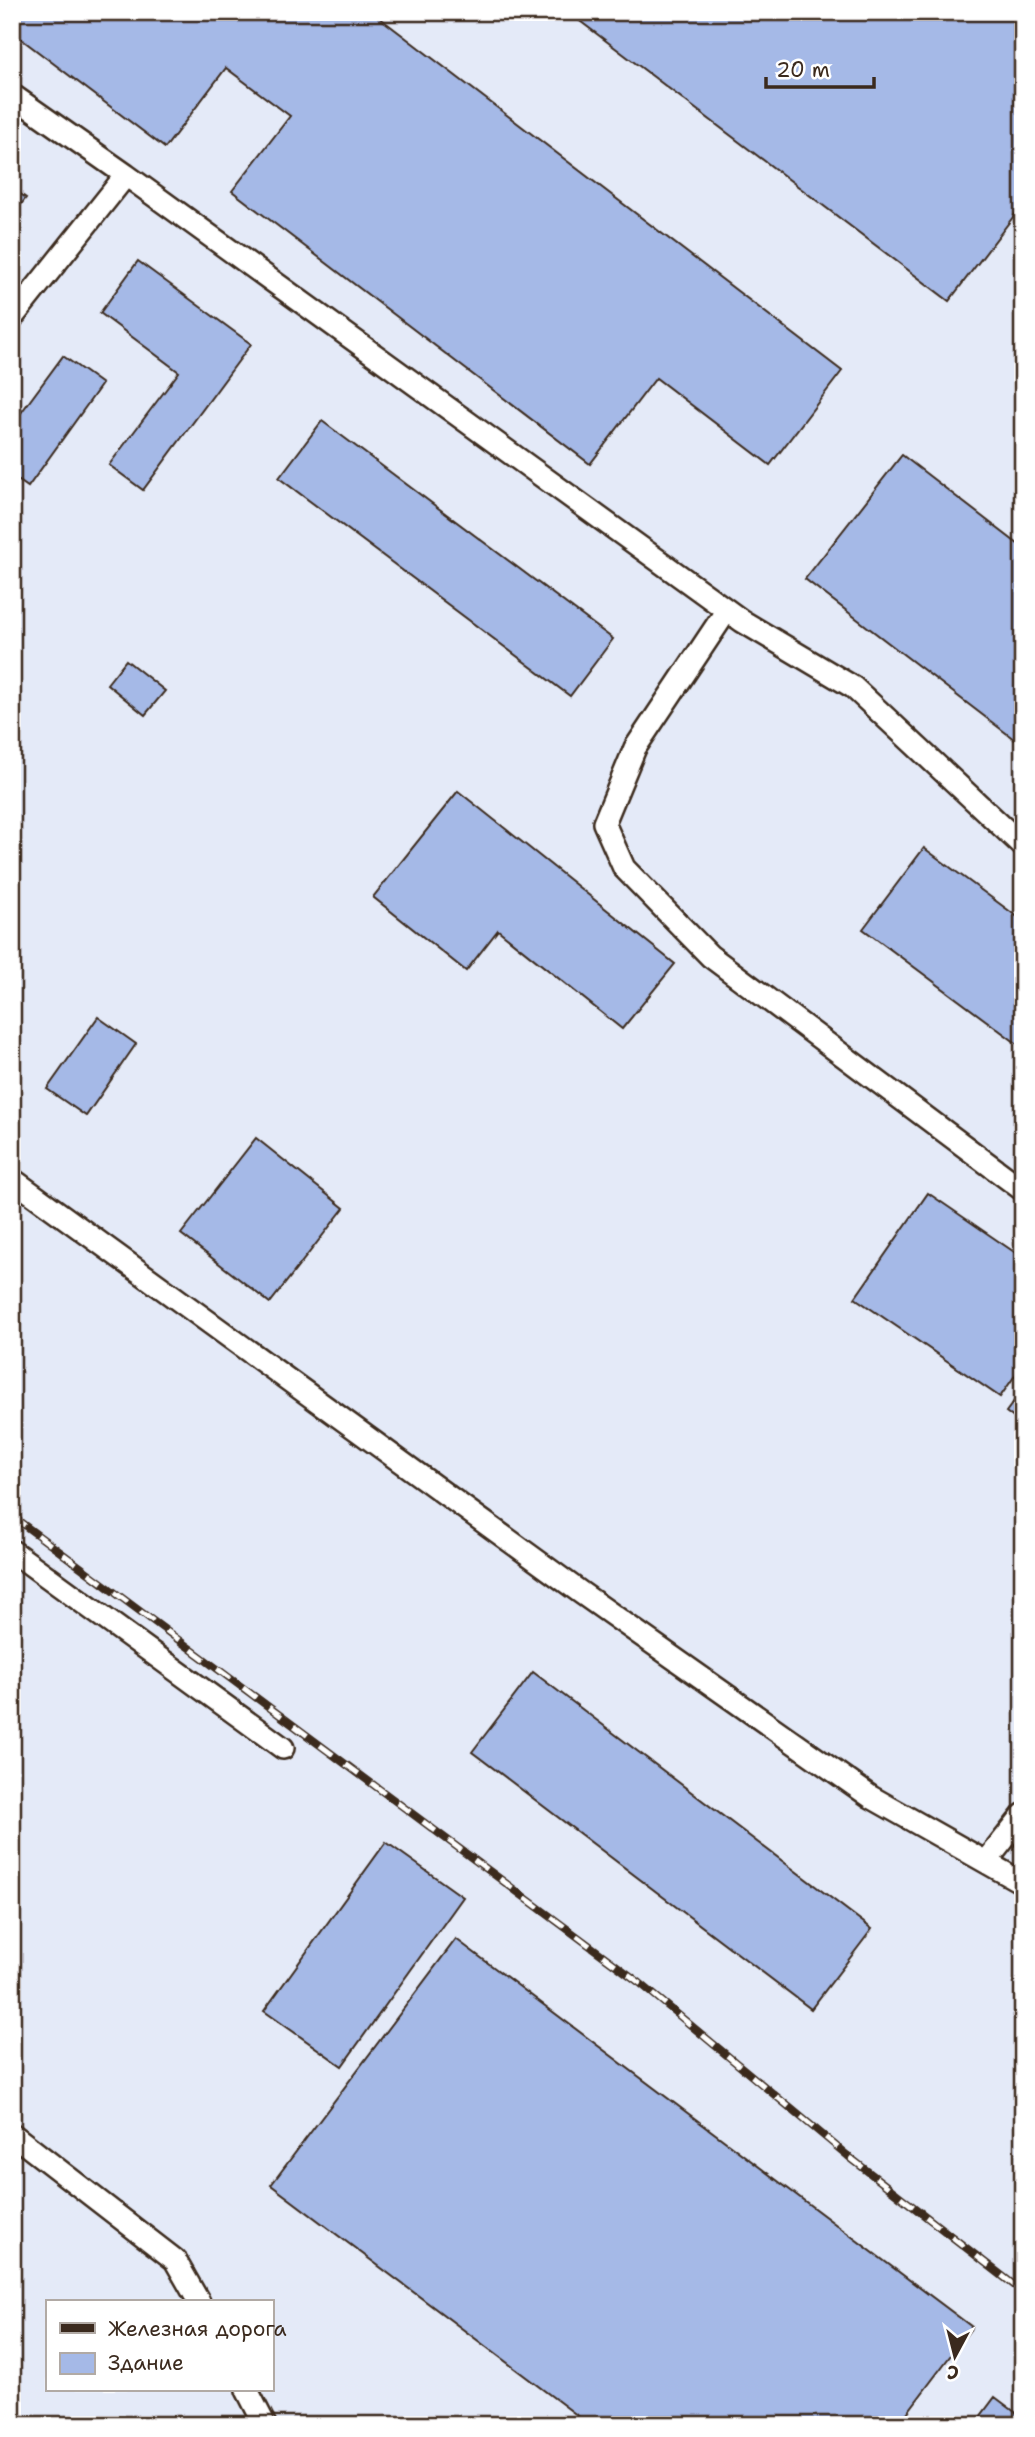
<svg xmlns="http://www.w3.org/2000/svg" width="1035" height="2437" viewBox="0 0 1035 2437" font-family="'Shantell Sans',sans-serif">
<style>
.built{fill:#e4eaf8;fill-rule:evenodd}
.building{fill:#a5b9e7;stroke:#3b2a1e;stroke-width:2}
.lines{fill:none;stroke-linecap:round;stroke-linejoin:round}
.service-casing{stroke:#3b2a1e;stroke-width:26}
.service{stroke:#fff;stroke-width:21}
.rail-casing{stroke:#3b2a1e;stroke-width:8}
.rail{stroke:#fff;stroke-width:5;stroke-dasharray:16;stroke-linecap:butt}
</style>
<rect width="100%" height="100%" fill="#fff"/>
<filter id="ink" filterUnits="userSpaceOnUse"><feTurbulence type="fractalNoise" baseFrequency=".0143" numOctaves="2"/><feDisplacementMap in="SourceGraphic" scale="14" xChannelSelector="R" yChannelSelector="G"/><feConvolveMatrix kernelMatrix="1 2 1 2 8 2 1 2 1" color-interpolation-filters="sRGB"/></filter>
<g filter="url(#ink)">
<!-- built -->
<path class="built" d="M12 12H1023V2425H12ZM47 2302H271V2390H47Z"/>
<!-- building -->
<path class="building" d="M12 12H372L842 371 770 465 656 378 590 464 232 191 290 116 226 68 165 148 12 32Z
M568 12H1023V204L949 301Z
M12 188 26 198 12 216Z
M138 261 251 344 143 490 109 465 179 372 100 313Z
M63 356 102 384 28 487 12 476V425Z
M322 421 613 639 570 696 279 478Z
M902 455 1023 548V746L805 579Z
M126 660 165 691 145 715 107 684Z
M458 791 675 964 622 1029 498 930 466 971 373 897Z
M924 848 1023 921V1048L863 929Z
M98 1017 136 1044 86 1116 47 1089Z
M256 1138 344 1208 270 1303 181 1234Z
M928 1193 1023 1258V1364L1000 1397 855 1298Z
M1023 1389V1425L1006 1412Z
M533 1672 872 1929 811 2009 472 1752Z
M386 1842 463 1897 342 2066 264 2011Z
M456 1939 972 2327 898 2425H590L271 2185Z
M995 2397 1023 2418V2425H974Z"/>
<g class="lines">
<defs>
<path id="service" d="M12 95 126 175
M12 318 126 175 742 621 853 687 1023 846
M727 610 635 748 604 823 624 868 710 956 1023 1190
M12 1179 580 1592 871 1797 1023 1883
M12 1551 283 1748
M986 1862 1023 1815
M12 2134 175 2260 199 2302
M247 2390 265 2425"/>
</defs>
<!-- service casing -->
<use href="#service" class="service-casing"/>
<!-- service -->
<use href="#service" class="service"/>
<defs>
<path id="rail" d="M12 1516 640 1983 848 2156 1023 2292"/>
</defs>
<!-- rail casing -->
<use href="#rail" class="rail-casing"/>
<!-- rail -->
<use href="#rail" class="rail"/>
</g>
</g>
<!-- margin -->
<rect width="1035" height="2437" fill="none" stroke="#fff" stroke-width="42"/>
<rect x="21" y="21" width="993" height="2395" fill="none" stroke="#3b2a1e" stroke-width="2.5" filter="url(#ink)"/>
<!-- legend -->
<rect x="46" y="2300" width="228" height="91" fill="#ffffff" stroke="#b1aaa5" stroke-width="2"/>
<rect x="60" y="2323" width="35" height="10" fill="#3b2a1e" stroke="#b1aaa5" stroke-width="2"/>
<text x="108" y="2336" font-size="21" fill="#3b2a1e">Железная дорога</text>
<rect x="60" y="2353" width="35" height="21" fill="#a5b9e7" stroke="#b1aaa5" stroke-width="2"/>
<text x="108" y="2370" font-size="21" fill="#3b2a1e">Здание</text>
<!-- north arrow -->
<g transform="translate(955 2356) rotate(187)" stroke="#ffffff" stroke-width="5" paint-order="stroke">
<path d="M0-5L12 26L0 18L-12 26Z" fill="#3b2a1e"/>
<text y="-10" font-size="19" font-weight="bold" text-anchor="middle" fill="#3b2a1e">С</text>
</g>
<!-- scale -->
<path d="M766 77v10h108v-10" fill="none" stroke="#3b2a1e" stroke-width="3.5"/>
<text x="776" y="77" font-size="21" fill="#3b2a1e" stroke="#ffffff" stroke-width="5" paint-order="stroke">20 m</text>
</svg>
